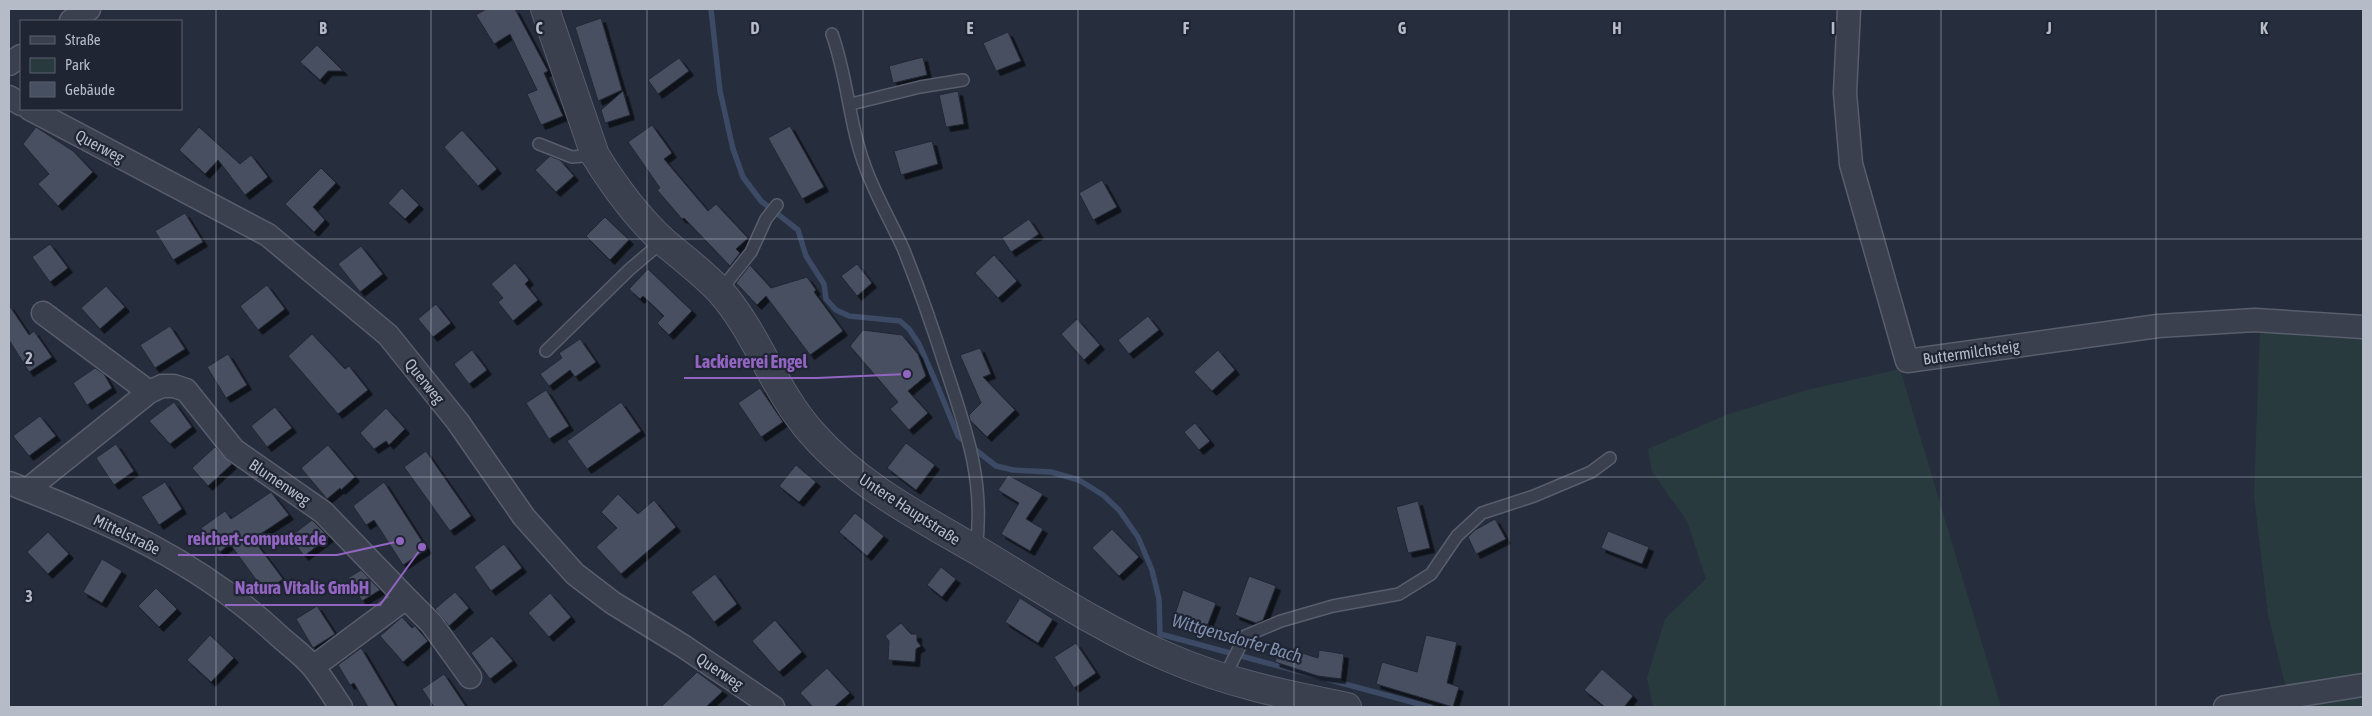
<svg xmlns="http://www.w3.org/2000/svg" width="2372" height="716" viewBox="0 0 2372 716" font-family="'Asap Condensed',sans-serif">
<style>
.green{fill:#283a3e}
.lines{fill:none;stroke-linecap:round;stroke-linejoin:round}
.stream{stroke:#3c4a65;stroke-width:5.5}
.building{fill:#475061;stroke:#212735;filter:url(#shadow)}
.service-casing{stroke:#585e6b;stroke-width:14}
.minor-casing{stroke:#585e6b;stroke-width:25}
.tertiary-casing{stroke:#585e6b;stroke-width:30}
.service{stroke:#3a404e;stroke-width:11}
.minor{stroke:#3a404e;stroke-width:22}
.tertiary{stroke:#3a404e;stroke-width:28}
.grid{fill:none;stroke:#b6bbc8;stroke-width:1;stroke-opacity:0.55}
.labels{text-anchor:middle;dominant-baseline:central;stroke-width:4.5;stroke-linejoin:round;paint-order:stroke}
.street-label{font-size:16px;fill:#b6bbc8;stroke:#1f2533}
.water-label{font-size:18px;font-style:italic;fill:#7f8fae;stroke:#1f2533}
.grid-label{font-size:16px;text-anchor:middle;font-weight:bold;fill:#b6bbc8;stroke:#1f2533;stroke-width:4.5;stroke-linejoin:round;paint-order:stroke}
.leader{fill:none;stroke:#9365c3;stroke-width:2}
.callout-dot{fill:#9365c3;stroke:#1f2533;stroke-width:2}
.callout-label{font-size:18px;text-anchor:middle;font-weight:bold;fill:#9365c3;stroke:#1f2533;stroke-width:4.5;stroke-linejoin:round;paint-order:stroke}
</style>
<defs>
<filter id="shadow"><feDropShadow dx="4.5" dy="4.5" stdDeviation="0" flood-color="#0009"/></filter>
</defs>
<rect width="100%" height="100%" fill="#262e3d"/>
<!-- green -->
<path class="green" d="M2260 327 2363 332V681L2287 693 2268 614 2254 496Z
M1900 369 2001 707H1653L1647 678 1665 619 1706 579 1687 521 1652 472 1648 449 1726 415 1807 390Z
M2363 690V707H2259Z"/>
<g class="lines">
<!-- stream -->
<path class="stream" d="M711 9 720 91 733 149 743 177 761 201 798 230 806 256 824 284 826 299 836 310 849 316 900 321 909 329 919 344 935 380 958 436 996 466 1013 470 1051 472 1079 480 1103 495 1119 510 1138 537 1152 570 1159 599 1160 634 1430 707"/>
</g>
<!-- building -->
<path class="building" d="M486 9H515L548 71 544 73 563 116 541 125 527 94 537 90 510 34 494 44 476 15Z
M601 18 622 90 598 101 575 27Z
M1008 32 1021 61 996 71 983 43Z
M317 45 343 71H328L320 80 300 62Z
M923 57 927 75 893 83 889 66Z
M679 58 689 71 658 94 648 80Z
M623 91 630 115 605 123 601 110Z
M958 91 964 124 946 127 939 95Z
M652 125 672 153 664 159 708 211 716 204 748 238 736 249 740 253 730 266 684 218 682 219 657 190 660 188 628 142Z
M790 126 824 187 802 199 768 138Z
M36 127 73 151 93 172 58 206 38 184 49 174 23 144Z
M199 127 240 164 251 155 268 177 245 195 218 160 205 174 179 150Z
M462 130 497 169 478 186 444 147Z
M932 141 938 164 901 175 894 151Z
M550 156 560 160 574 176 556 192 535 170Z
M321 168 336 183 313 207 325 220 314 232 285 204Z
M1102 180 1117 207 1093 220 1079 193Z
M402 188 419 205 405 219 388 203Z
M185 213 203 242 173 260 155 231Z
M605 217 629 240 610 260 586 236Z
M1029 219 1039 234 1011 252 1002 238Z
M50 244 68 268 50 282 32 257Z
M361 246 383 274 360 292 338 264Z
M994 255 1017 281 998 298 975 273Z
M515 263 529 280 525 284 538 300 513 321 498 302 503 298 491 284Z
M857 264 872 283 857 296 841 276Z
M750 265 771 288 807 277 816 290 814 292 843 331 810 355 766 296 757 305 736 283Z
M648 269 692 311 669 335 657 323 664 316 643 296 640 299 629 289Z
M267 285 285 309 258 330 240 306Z
M106 286 125 307 100 329 81 308Z
M436 304 451 323 433 337 418 319Z
M9 305 29 335 34 331 52 357 29 372 9 340Z
M1148 316 1159 330 1129 354 1118 340Z
M1077 319 1100 345 1084 360 1061 334Z
M170 326 185 349 155 368 140 345Z
M863 330 902 335 918 354 926 376 908 391 928 413 909 430 890 409 898 402 850 346Z
M312 334 345 369 349 366 368 390 338 414 288 356Z
M580 339 596 362 575 377 570 370 549 386 540 374 562 358 559 353Z
M980 348 991 374 983 377 1015 410 987 437 970 420 969 415 981 403 960 355Z
M472 350 487 370 469 384 454 364Z
M1218 350 1235 370 1212 391 1194 372Z
M228 354 247 385 226 398 207 367Z
M95 368 104 374 112 388 87 405 73 383Z
M760 388 783 422 761 437 738 403Z
M546 390 569 426 549 439 526 403Z
M174 402 192 427 170 444 149 421Z
M621 402 641 431 587 469 567 441Z
M275 407 292 428 267 447 251 426Z
M386 408 405 429 389 445 386 441 374 449 360 433Z
M40 416 56 436 29 456 13 436Z
M1195 423 1210 441 1199 450 1184 432Z
M906 443 935 465 916 490 887 468Z
M116 444 134 471 114 485 96 458Z
M328 445 355 477 341 490 340 488 327 499 301 468Z
M215 447 232 464 208 486 192 468Z
M426 451 471 516 450 531 404 467Z
M796 465 816 482 799 502 779 486Z
M1008 475 1043 494 1026 519 1043 529 1030 551 1001 534 1019 503 998 490Z
M165 482 182 509 159 525 141 497Z
M384 482 427 549 403 565 374 520 366 525 353 506Z
M271 492 289 515 253 539 283 579 265 592 230 544 220 552 201 528 225 511 231 519Z
M618 494 638 514 654 500 676 527 621 574 596 547 617 528 601 512Z
M1418 501 1430 548 1408 553 1396 507Z
M855 513 884 536 867 556 839 532Z
M1495 519 1506 539 1476 554 1468 537 1475 530Z
M312 520 329 537 304 556 290 537Z
M1112 529 1139 557 1119 576 1092 548Z
M1608 531 1649 547 1642 564 1601 548Z
M48 532 69 554 48 574 27 552Z
M504 544 522 568 491 591 474 567Z
M102 559 122 571 102 603 83 592Z
M941 567 956 579 942 597 927 585Z
M361 570 380 590 362 601 348 578Z
M715 574 737 604 714 622 691 592Z
M1249 576 1276 586 1263 620 1256 623 1235 615Z
M156 588 177 609 159 627 138 606Z
M1183 590 1216 603 1206 629 1174 617Z
M455 592 469 608 449 626 435 609Z
M550 593 571 617 549 637 528 613Z
M1020 598 1053 619 1038 643 1005 622Z
M317 606 335 634 313 648 296 619Z
M402 617 412 628 415 626 428 641 403 662 380 636Z
M775 620 802 652 779 672 752 641Z
M901 623 911 634H917V641L921 646 916 649 915 662 888 660 889 641 885 636Z
M210 635 234 658 211 682 187 660Z
M1426 635 1457 642 1447 683 1459 687 1453 707 1376 684 1382 662 1417 672Z
M492 636 513 661 490 679 471 653Z
M1076 643 1096 673 1074 688 1054 657Z
M1280 646 1318 658 1319 650 1344 654 1341 679 1318 676 1275 662Z
M361 648 363 651 396 707H368L354 683 350 685 338 665Z
M827 668 850 693 834 707H813L800 693Z
M1602 669 1633 696 1624 707H1605L1584 690Z
M697 672 723 691 706 707H661Z
M444 674 466 707H434L422 689Z"/>
<g class="lines">
<defs>
<path id="service" d="M832 34C848 78 849 126 866 169 876 196 891 222 903 248 919 288 933 328 946 369 967 432 985 482 976 550
M851 104 920 87 963 80
M539 144 572 157 595 155
M720 291 751 252 766 219 777 205
M546 351 630 269 663 241
M1224 678 1245 636 1281 621 1333 606 1399 594 1431 574 1457 536 1482 513 1534 496 1591 472 1610 458"/>
<path id="minor" d="M1849 9 1845 93 1851 164 1907 361 2158 326 2255 320 2363 327
M71 21 89 9
M9 64 21 56
M9 97 21 104
M30 109 268 235 388 335 458 422 524 517 575 574 613 603 683 646 773 707
M43 313 149 392
M9 483C109 522 199 561 279 636 290 646 303 655 313 667 323 679 332 694 341 707
M27 490 149 392 162 386H174L186 390 234 450 323 512 406 598 313 667
M406 598 431 623 470 677
M2225 707 2363 685"/>
<path id="tertiary" d="M545 9 595 155C614 186 637 217 664 242 683 258 702 272 719 290 757 332 773 389 811 432 857 485 919 517 980 552 1042 589 1103 630 1170 658 1227 683 1287 695 1347 707"/>
</defs>
<!-- service casing -->
<use href="#service" class="service-casing"/>
<!-- minor casing -->
<use href="#minor" class="minor-casing"/>
<!-- tertiary casing -->
<use href="#tertiary" class="tertiary-casing"/>
<!-- service -->
<use href="#service" class="service"/>
<!-- minor -->
<use href="#minor" class="minor"/>
<!-- tertiary -->
<use href="#tertiary" class="tertiary"/>
</g>
<!-- grid -->
<path class="grid" d="M216 9V707M431 9V707M647 9V707M863 9V707M1078 9V707M1294 9V707M1509 9V707M1725 9V707M1941 9V707M2156 9V707M9 239H2363M9 477H2363"/>
<g class="labels">
<!-- street labels -->
<g class="street-label">
<text transform="translate(100 146) rotate(28)">Querweg</text>
<text transform="translate(1971 352) rotate(-8)">Buttermilchsteig</text>
<text transform="translate(425 381) rotate(51)">Querweg</text>
<text transform="translate(280 482) rotate(34)">Blumenweg</text>
<text transform="translate(910 509) rotate(33)">Untere Hauptstraße</text>
<text transform="translate(127 534) rotate(26)">Mittelstraße</text>
<text transform="translate(720 671) rotate(34)">Querweg</text>
</g>
<!-- water labels -->
<g class="water-label">
<text transform="translate(1237 638) rotate(16)">Wittgensdorfer Bach</text>
</g>
</g>
<g class="grid-label">
<text x="323" y="34">B</text>
<text x="539" y="34">C</text>
<text x="755" y="34">D</text>
<text x="970" y="34">E</text>
<text x="1186" y="34">F</text>
<text x="1402" y="34">G</text>
<text x="1617" y="34">H</text>
<text x="1833" y="34">I</text>
<text x="2049" y="34">J</text>
<text x="2264" y="34">K</text>
<text x="29" y="364">2</text>
<text x="29" y="602">3</text>
</g>
<!-- callouts -->
<path class="leader" d="M907 374L817 378H684M400 541L337 555H178M422 547L380 605H225"/>
<g class="callout-dot">
<circle cx="907" cy="374" r="5"/>
<circle cx="400" cy="541" r="5"/>
<circle cx="422" cy="547" r="5"/>
</g>
<g class="callout-label">
<text x="751" y="368">Lackiererei Engel</text>
<text x="257" y="545">reichert-computer.de</text>
<text x="302" y="594">Natura Vitalis GmbH</text>
</g>
<!-- border -->
<rect width="2372" height="716" fill="none" stroke="#b6bbc8" stroke-width="20"/>
<!-- legend -->
<rect x="20" y="20" width="162" height="90" fill="#1f2533" stroke="#5b616f"/>
<rect x="30" y="36" width="25" height="8" fill="#3a404e" stroke="#5b616f"/>
<text x="65" y="45" font-size="15" fill="#b6bbc8">Straße</text>
<rect x="30" y="58" width="25" height="15" fill="#283a3e" stroke="#5b616f"/>
<text x="65" y="70" font-size="15" fill="#b6bbc8">Park</text>
<rect x="30" y="82" width="25" height="15" fill="#475061" stroke="#5b616f"/>
<text x="65" y="95" font-size="15" fill="#b6bbc8">Gebäude</text>
</svg>
